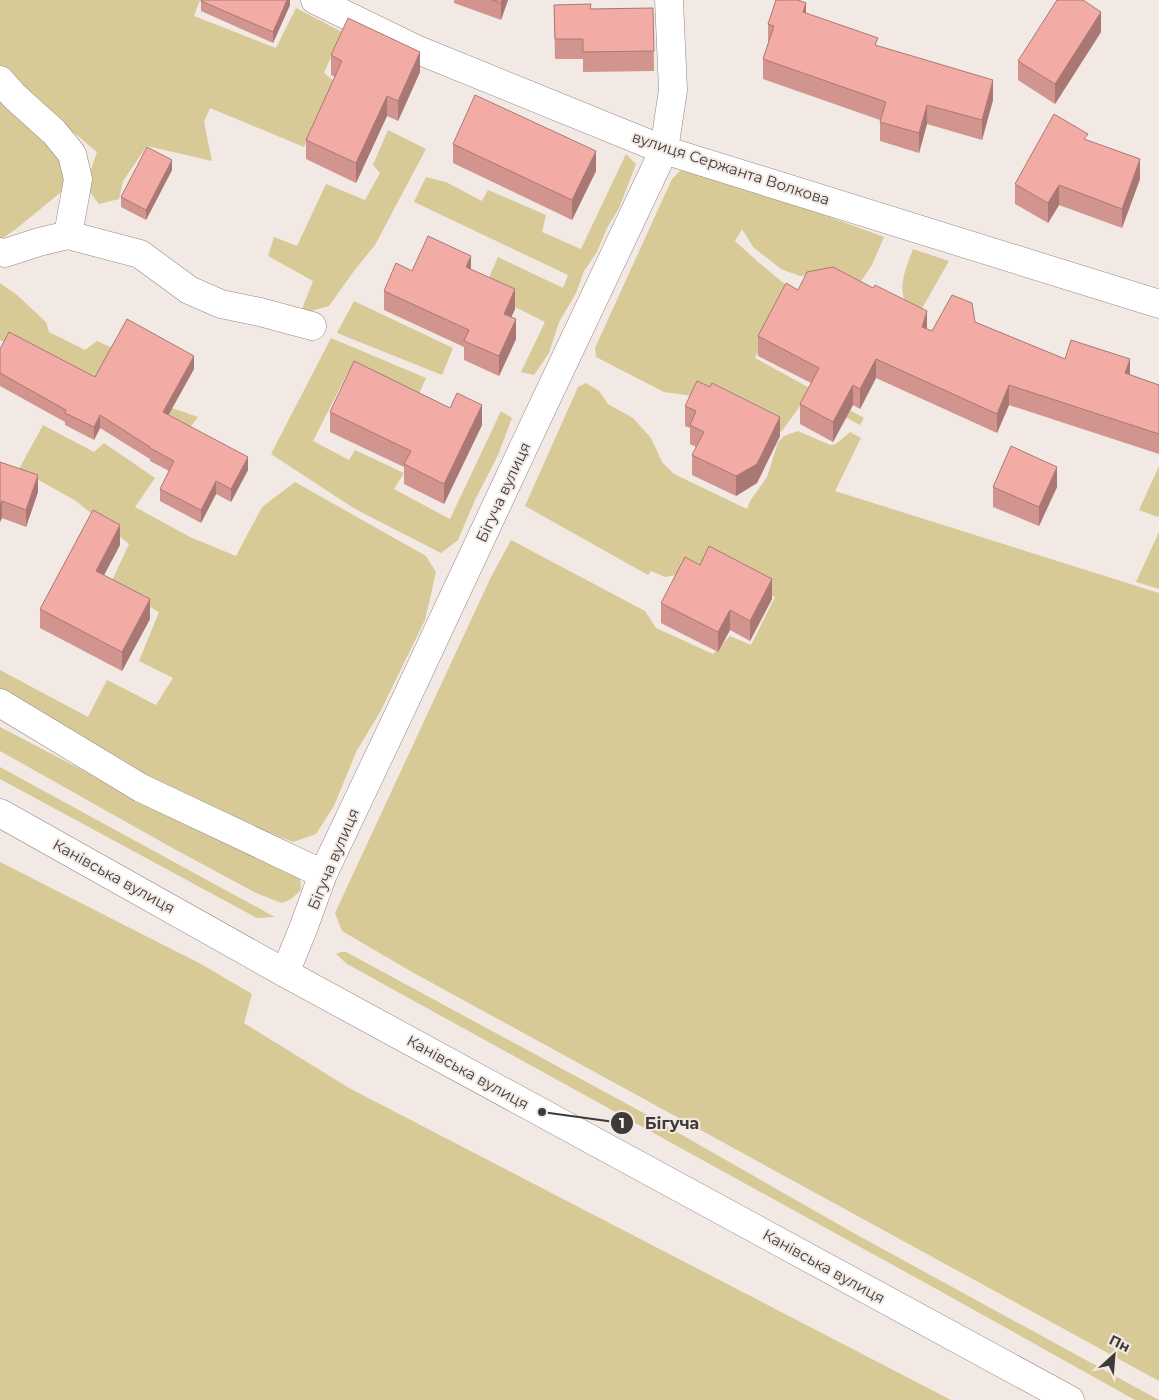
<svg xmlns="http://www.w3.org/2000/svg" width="1159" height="1400" viewBox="0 0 1159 1400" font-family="Montserrat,sans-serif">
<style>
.green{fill:#d7ca96}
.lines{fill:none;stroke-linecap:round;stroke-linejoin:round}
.minor-casing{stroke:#918884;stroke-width:29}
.major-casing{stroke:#918884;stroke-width:29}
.minor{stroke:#fff;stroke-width:28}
.major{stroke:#fff;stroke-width:28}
.wall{fill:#d1948e}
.shaded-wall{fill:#aa7874}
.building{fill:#f3aca5;stroke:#aa7874}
.labels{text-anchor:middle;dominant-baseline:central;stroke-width:4;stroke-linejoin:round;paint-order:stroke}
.street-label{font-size:15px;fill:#3e3a38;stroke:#f2e9e4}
.leader{fill:none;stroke:#3e3a38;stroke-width:2}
.callout-dot{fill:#3e3a38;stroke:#f2e9e4;stroke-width:2}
.mark-label{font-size:15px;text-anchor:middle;font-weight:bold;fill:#fff}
.callout-label{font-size:16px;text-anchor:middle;font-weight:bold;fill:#3e3a38;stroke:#f2e9e4;stroke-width:4;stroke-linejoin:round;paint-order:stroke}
</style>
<rect width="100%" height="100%" fill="#f2e9e4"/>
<!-- green -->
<path class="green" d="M0 0H200L194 16 276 48 296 8 342 32 324 73 335 82 304 147 210 108 204 122 212 161 147 146 123 181 119 199 99 204 85 186 97 152 73 132 57 121 66 161V188L16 229 0 240Z
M388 130 426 149 375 245 354 271 329 306 300 314 313 281 268 256 274 237 297 246 326 184 365 200 380 173 373 165Z
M626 154 636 164 619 208 607 228 597 252 584 271 576 293 559 322 549 353 534 375 521 372 545 322 483 291 498 257 563 288 568 275 414 202 426 177 446 182 482 201 488 190 546 215 542 232 581 249Z
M682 169 778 198 884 237 872 265 861 281 850 283 817 274 800 276 781 269 753 247 742 229 735 241 758 262 787 286 789 292 755 358 864 418 860 425 812 399 800 406 782 431 773 434 692 396 664 392 596 357 595 348 672 179Z
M913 249 949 261 916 319C912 312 904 303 903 295 900 280 908 263 913 249Z
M0 283 17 295 46 322 49 332 85 350 97 341 117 350 172 408 198 417 183 436 0 340Z
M354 301 453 348 442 375 337 333Z
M331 338 426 378 419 394 395 387 350 368 313 441 349 460 355 450 404 473 394 489 450 519 501 411 512 418 498 455 475 500 458 540 441 553 355 509 271 454Z
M586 383 599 391 608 404 633 418 651 438 662 462 674 474 747 509 750 501 767 477 778 442 784 436 798 431 830 445 836 444 850 432 861 438 835 491 1159 593V1381L412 972 342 931 335 913 490 579 511 540 645 611 656 628 713 654 730 636 751 645 775 597 704 565 700 571 665 577 651 571 648 575 525 506 578 387Z
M43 425 94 452 104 443 155 478 135 507 190 537 236 556 262 507 295 482 426 556 436 572 425 620 380 712 356 752 334 806 316 834 293 842 225 815 172 792 0 692V670L88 717 107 680 156 705 173 678 139 661 159 612 110 585 129 544 76 501 19 469Z
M1159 466V514L1158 517 1139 510Z
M1159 532V589L1136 582Z
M0 727 117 788 300 874 301 890 291 899 282 903 256 893 176 850 0 751Z
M0 767 275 917 257 918 0 779Z
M0 862 201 964 252 994 244 1023 349 1088 951 1400H0Z
M341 952H346L640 1111 859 1236 1159 1400H1135L940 1291 347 964 336 954Z"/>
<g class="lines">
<defs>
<path id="minor" d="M315 0 418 50 664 150 1159 304
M0 80 14 96 54 132 72 154 78 179 68 235
M0 252 5 253 39 242 68 235 140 254 189 290 221 304 260 312 312 326
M0 703 141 788 323 874
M285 973 303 929 323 874 406 699 534 425 664 150 673 90 669 0"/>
<path id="major" d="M0 813 285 973 1070 1400"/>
</defs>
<!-- minor casing -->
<use href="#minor" class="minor-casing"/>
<!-- major casing -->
<use href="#major" class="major-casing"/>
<!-- minor -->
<use href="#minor" class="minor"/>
<!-- major -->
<use href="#major" class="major"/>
</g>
<!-- wall -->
<path class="wall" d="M290 0V5L273 43 201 11V1Z
M454 0H508L501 20 454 3Z
M554 5 591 9 653 8 654 71 583 72V59H555Z
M806 13 993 100 982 140 927 124 919 153 880 141V120L763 79V59L768 43V24Z
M1101 32 1055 104 1018 80V61Z
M331 55 420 72 398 121 387 116 356 183 306 159V140L335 77 331 75Z
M1088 140 1140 179 1122 228 1059 205 1048 223 1015 204V184Z
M453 144 596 171 572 220 453 163Z
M172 170 146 220 121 207V197Z
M471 270 515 309 511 317 516 339 499 376 464 360V347L384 310V291L412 271Z
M873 288 927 329 932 331 975 322 1065 359 1130 375 1159 385V454L1009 405 997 433 876 378 860 409 853 405 833 442 800 424V404L811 383 758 356V336L798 290Z
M0 349 95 377 194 369 168 415 248 470 231 502 216 494 201 523 160 501V489L169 471 150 461V459L100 428 94 440 65 425V422L0 386Z
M685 406 780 436 757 483 736 496 692 475V455L696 447 690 444V428L685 426Z
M330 412 482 425 444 504 404 484V467L330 432Z
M0 462 38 492 26 527 2 518 0 522Z
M993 487H1057L1039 526 993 507Z
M120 545 104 575 150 619 122 671 40 628V609Z
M700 565 772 599 750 641 730 630 718 652 661 623V603Z"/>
<!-- shaded-wall -->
<path class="shaded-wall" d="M287 0H290V5L273 43V32Z
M502 0H508L501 20V3Z
M806 3V23L803 12Z
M1101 12V32L1055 104V84Z
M420 52V72L398 121V101Z
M993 80V100L982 140V120Z
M387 96V116L356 183V163Z
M927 105V124L919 153V133Z
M596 151V171L572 220V200Z
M1140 159V179L1122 228V209Z
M172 160V170L146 220V210Z
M1059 185V205L1048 223V203Z
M471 256V275L466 267Z
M515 289V309L504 334V314Z
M927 311V331L922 327Z
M516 319V339L499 376V356Z
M194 356V369L163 425V412Z
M876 359V378L860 409V389Z
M1130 359V378L1125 373Z
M853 385V405L833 442V422Z
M1009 385V405L997 433V414Z
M482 405V425L444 504V484Z
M100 415V428L94 440V427Z
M780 417V436L757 483 736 496V476Z
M248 457V470L231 502V489Z
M1057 467V487L1039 526V507Z
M38 475V492L26 527V510Z
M216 481V494L201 523V510Z
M2 501V518L0 522V504Z
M120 525V545L96 590V571Z
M772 579V599L750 641V621Z
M150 599V619L122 671V652Z
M730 610V630L718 652V632Z"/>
<!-- building -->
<path class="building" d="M201 0H287L273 32 201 1Z
M492 0H502L501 3Z
M776 0H798L806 3 803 12 878 38 875 45 993 80 982 120 927 105 919 133 880 122 886 102 763 59 774 26 768 24Z
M1057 0H1083L1101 12 1055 84 1018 61Z
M591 4 590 9 653 8 654 51 583 52V39H555L554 5Z
M348 18 420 52 398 101 387 96 356 163 306 140 342 61 331 55Z
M475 95 596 151 572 200 453 144Z
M1054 114 1088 134 1084 139 1140 159 1122 209 1059 185 1048 203 1015 184Z
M147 147 172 160 146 210 121 197Z
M428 236 471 256 466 267 515 289 504 314 516 319 499 356 464 341 469 330 384 291 396 263 412 271Z
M833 267 873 288 875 285 927 311 922 327 932 331 952 295 972 303 975 322 1065 359 1071 340 1130 359 1125 373 1159 385V434L1009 385 997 414 876 359 860 389 853 385 833 422 800 404 819 368 758 336 786 283 798 290 807 272Z
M127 319 194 356 163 412 248 457 231 489 216 481 201 510 160 489 174 461 150 448V447L100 415 94 427 65 413 66 410 0 373V349L9 332 95 377Z
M354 361 450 408 457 393 482 405 444 484 404 464 411 451 330 412Z
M697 381 710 387 712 383 780 417 757 464 736 476 692 455 704 432 690 425 696 411 685 406Z
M1011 446 1057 467 1039 507 993 487Z
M0 462 38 475 26 510 2 501 0 504Z
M93 510 120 525 96 571 150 599 122 652 40 609Z
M709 546 772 579 750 621 730 610 718 632 661 603 685 557 700 565Z"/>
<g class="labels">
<!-- street labels -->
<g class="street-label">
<text transform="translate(731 168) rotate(18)">вулиця Сержанта Волкова</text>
<text transform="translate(503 492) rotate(-65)">Бігуча вулиця</text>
<text transform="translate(333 859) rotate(-67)">Бігуча вулиця</text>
<text transform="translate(114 876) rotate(29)">Канівська вулиця</text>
<text transform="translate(468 1072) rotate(29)">Канівська вулиця</text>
<text transform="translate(824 1266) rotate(29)">Канівська вулиця</text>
</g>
</g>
<!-- callouts -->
<path class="leader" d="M542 1112L622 1123"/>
<g class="callout-dot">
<circle cx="542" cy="1112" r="5"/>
<circle cx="622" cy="1123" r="12"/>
</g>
<g class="mark-label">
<text x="622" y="1128">1</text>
</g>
<g class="callout-label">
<text x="672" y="1129">Бігуча</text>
</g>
<!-- north arrow -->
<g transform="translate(1114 1355) rotate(26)" stroke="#f2e9e4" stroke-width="4" paint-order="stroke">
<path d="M0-4L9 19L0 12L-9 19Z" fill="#3e3a38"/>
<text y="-8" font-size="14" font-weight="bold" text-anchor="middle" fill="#3e3a38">Пн</text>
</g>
</svg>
